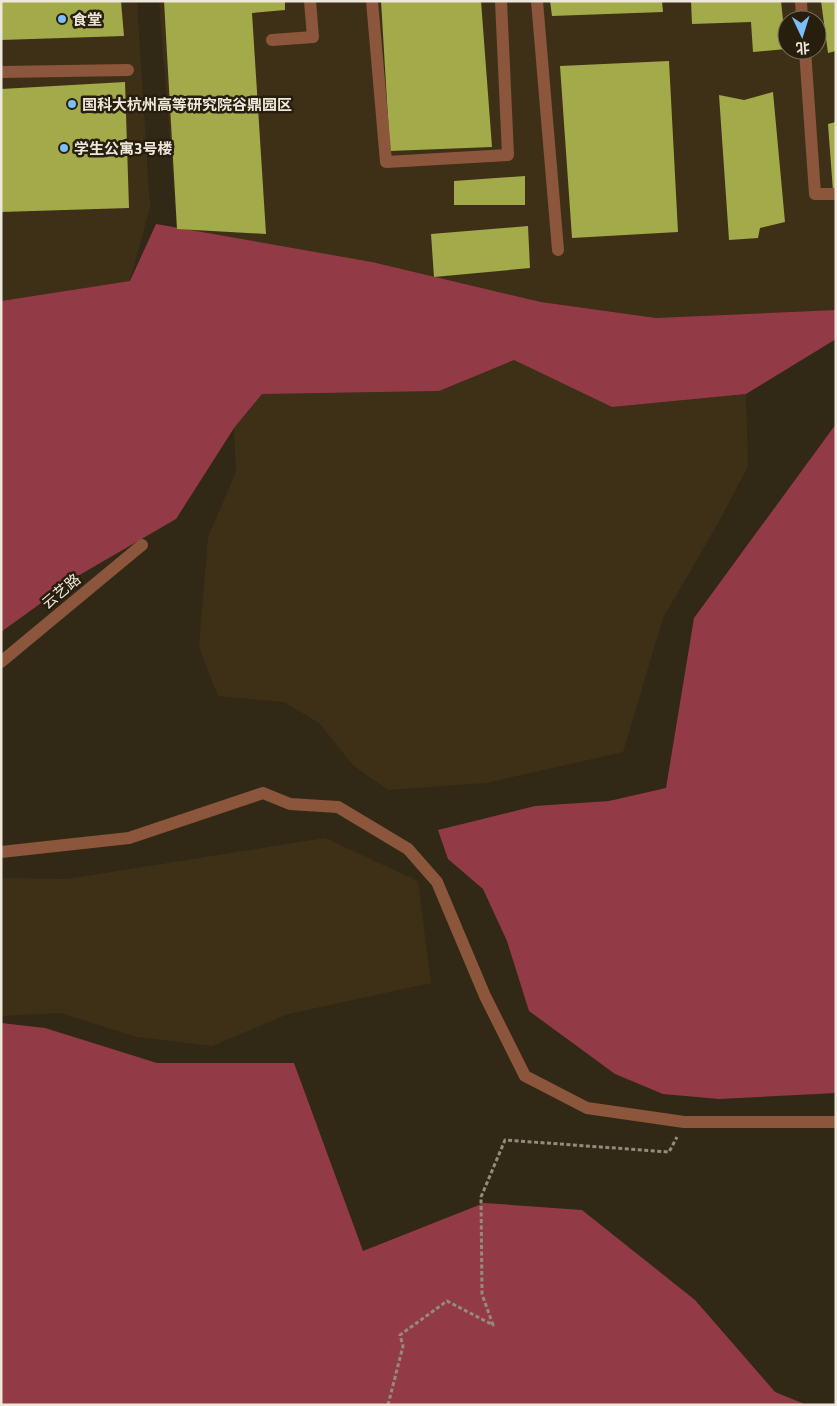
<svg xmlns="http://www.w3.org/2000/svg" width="837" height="1406" viewBox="0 0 837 1406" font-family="'Titillium Web','Noto Sans SC',sans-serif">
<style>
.built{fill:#3e3017;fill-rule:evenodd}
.forest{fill:#933a47}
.building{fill:#a2aa4a}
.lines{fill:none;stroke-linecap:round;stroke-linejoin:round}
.path{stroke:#948b7d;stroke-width:3;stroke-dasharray:4 2.5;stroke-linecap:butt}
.minor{stroke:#8b563b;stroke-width:12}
.poi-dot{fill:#7bbef8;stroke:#281e0d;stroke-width:2}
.labels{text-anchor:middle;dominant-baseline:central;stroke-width:5;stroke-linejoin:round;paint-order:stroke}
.poi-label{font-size:15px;font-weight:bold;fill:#eee7dc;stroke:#281e0d;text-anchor:start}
.street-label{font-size:15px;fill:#eee7dc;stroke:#281e0d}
</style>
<rect width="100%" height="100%" fill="#322816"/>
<!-- built -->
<path class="built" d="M1 1H137L150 207 130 281 1 301Z
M159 1H836V310L656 318 541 302 372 262 177 229ZM787 20H817V50H787Z
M514 360 612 407 746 394 748 466 721 518 663 618 623 752 486 783 388 790 354 766 319 723 284 702 218 696 199 647 208 537 236 472 234 428 262 394 439 391Z
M325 838 418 881 431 983 288 1014 212 1046 137 1037 60 1013 1 1016V878L67 879Z"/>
<!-- forest -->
<path class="forest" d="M156 224 372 262 541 302 656 318 836 310V339L746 394 612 407 514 360 439 391 262 394 234 428 176 519 64 584 48 598 1 632V301L130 281Z
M836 424V1093L719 1099 663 1094 615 1074 529 1011 507 941 483 889 448 859 438 830 535 806 609 801 666 788 694 618Z
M1 1023 45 1028 157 1063H294L363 1251 484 1203 582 1210 695 1300 775 1392 807 1405H1Z"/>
<!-- building -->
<path class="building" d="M1 1H121L124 36 1 40Z
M164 1H285V10L252 13 266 234 177 229Z
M381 1H481L492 147 390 151Z
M550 1H662L663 12 552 16Z
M691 1H781L786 49 753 52 751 22 692 24Z
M821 1H836V51L828 53Z
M669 61 678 232 572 238 560 66Z
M125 82 129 208 1 212V89Z
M773 92 785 222 760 228 758 238 729 240 719 95 744 100Z
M836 122V192L833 191 828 124Z
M525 176V205H454V181Z
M528 226 530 268 434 277 431 234Z"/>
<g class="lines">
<!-- path -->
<path class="path" d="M388 1405 403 1346 400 1335 447 1301 493 1325 482 1294 481 1197 505 1140 669 1152 677 1137"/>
<!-- minor -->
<path class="minor" d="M372 1 386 162 508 155 501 1
M537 1 558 250
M801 1 802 20
M272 40 313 37 310 1
M805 50 815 194H836
M1 72 128 70
M1 662 142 545
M1 852 129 838 263 793 290 804 338 807 408 849 437 882 485 996 525 1076 587 1108 684 1122H836"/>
</g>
<!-- markers -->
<g class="poi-dot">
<circle cx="62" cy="19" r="5"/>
<circle cx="72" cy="104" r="5"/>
<circle cx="64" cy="148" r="5"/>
</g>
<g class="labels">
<!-- poi labels -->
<g class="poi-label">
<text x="72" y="19">食堂</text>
<text x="82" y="104">国科大杭州高等研究院谷鼎园区</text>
<text x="74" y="148">学生公寓3号楼</text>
</g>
<!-- street labels -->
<g class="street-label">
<text transform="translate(61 591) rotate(-40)">云艺路</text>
</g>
</g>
<!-- border -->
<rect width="837" height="1406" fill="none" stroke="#eee7dc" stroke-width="5"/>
<!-- north arrow -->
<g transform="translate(802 35) rotate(176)"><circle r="24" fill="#281e0d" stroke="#776e60"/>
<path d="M0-4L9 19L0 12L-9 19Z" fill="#7bbef8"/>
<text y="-8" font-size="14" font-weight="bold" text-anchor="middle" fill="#eee7dc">北</text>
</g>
</svg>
